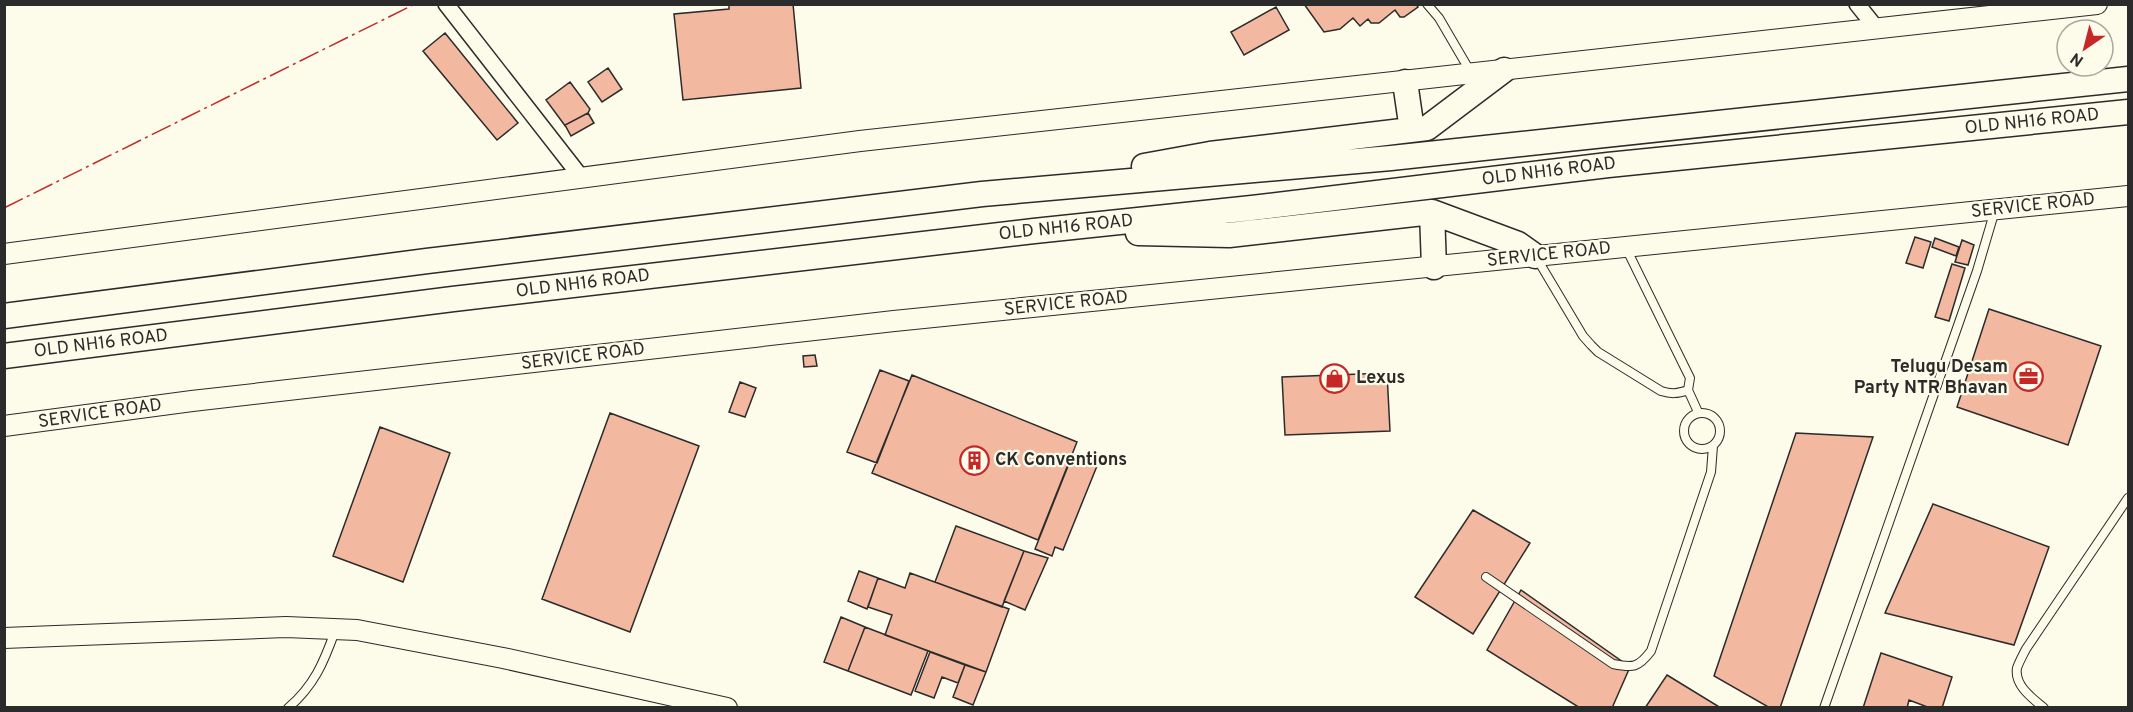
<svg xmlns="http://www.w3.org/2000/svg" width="2133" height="712" viewBox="0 0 2133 712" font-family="Overpass,sans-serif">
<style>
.building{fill:#f2b8a0;stroke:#2b2b2b;stroke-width:1.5}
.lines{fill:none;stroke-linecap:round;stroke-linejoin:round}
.service-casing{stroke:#2b2b2b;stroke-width:10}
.minor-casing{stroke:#2b2b2b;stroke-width:18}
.tertiary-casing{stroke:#2b2b2b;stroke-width:22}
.primary-casing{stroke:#2b2b2b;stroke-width:27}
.service{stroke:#fdfbea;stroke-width:8}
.minor{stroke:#fdfbea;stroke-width:15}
.tertiary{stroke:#fdfbea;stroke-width:20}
.primary{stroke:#fdfbea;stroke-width:24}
.power{stroke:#c62828;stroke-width:1.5;stroke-dasharray:21 4.5 3 4.5;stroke-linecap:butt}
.labels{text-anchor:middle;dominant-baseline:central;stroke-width:4.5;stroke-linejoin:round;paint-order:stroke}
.street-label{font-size:18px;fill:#2b2b2b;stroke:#fdfbea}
.poi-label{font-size:18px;font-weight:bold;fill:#2b2b2b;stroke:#fdfbea;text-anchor:start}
</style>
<rect width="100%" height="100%" fill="#fdfbea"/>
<!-- building -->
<path class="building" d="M729 4H793L801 88 683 100 674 14 729 9Z
M1304 4H1416L1418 7 1404 17H1400L1395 10 1379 23H1371L1368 19 1360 26 1353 18 1340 29 1324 32Z
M1276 7 1289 30 1244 55 1231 32Z
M445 33 518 123 497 140 423 51Z
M608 68 622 89 602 102 588 82Z
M570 82 590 109 588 113 565 125 566 127 546 100Z
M588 113 594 123 571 136 565 125Z
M1915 237 1931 242 1923 268 1906 263Z
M1935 238 1959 247 1956 256 1932 247Z
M1962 240 1974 245 1968 265 1955 262Z
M1952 264 1965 268 1949 321 1935 317Z
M1989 309 2101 346 2068 445 1957 407Z
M815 355 817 366 804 367 803 356Z
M880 370 909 381 877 463 847 452Z
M1387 373 1390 431 1285 435 1282 377Z
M912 375 1077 442 1038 540 872 473Z
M740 382 756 388 745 417 729 412Z
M610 413 699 446 630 632 542 599Z
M380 427 450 453 403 582 333 556Z
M1796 433 1873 437 1780 708H1770L1714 676Z
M1072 456 1097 466 1063 550 1055 547 1052 556 1035 549Z
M1933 504 2049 547 2014 645 1885 613Z
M1473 510 1530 543 1473 634 1415 597Z
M956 526 1024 551 1002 607 935 582Z
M1024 551 1048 558 1025 610 1004 601Z
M859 571 878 578 867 609 848 601Z
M910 573 1009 609 986 672 885 635 892 615 868 607 878 578 905 588Z
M1521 590 1630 667 1612 708H1580L1487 650Z
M841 617 865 627 848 671 824 662Z
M865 627 928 651 911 695 848 671Z
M930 652 965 665 958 683 942 677 934 698 915 691Z
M1881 653 1952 677 1942 708H1930L1909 700 1907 708H1863Z
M965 665 986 672 973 705 953 697Z
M1667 675 1721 708H1645Z"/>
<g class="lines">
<defs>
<path id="service" d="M1427 4 1439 18 1470 71
M1536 257 1583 336 1591 345 1598 352 1661 391C1671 394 1677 394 1688 390L1690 378 1626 248
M1688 390 1698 412
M1684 431a18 18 0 1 1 36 0a18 18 0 1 1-36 0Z
M1486 577 1613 664C1633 668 1638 668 1651 651L1711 472 1713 446
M288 708C314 686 324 662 335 631
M1824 708 1977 271 1995 210
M2044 708C2032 698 2014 685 2017 668 2019 662 2023 655 2026 649L2128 498"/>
<path id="minor" d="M446 4 581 177
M1857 4 1877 29"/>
<path id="tertiary" d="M4 254 860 141 2097 4
M4 426 192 401 894 321 2128 196
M4 638 286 627 357 630 503 658 727 708"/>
<path id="primary" d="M1405 82 1412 130
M1144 166 1210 154 1427 128 1504 70
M1432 212 1434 267
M1138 233 1229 235 1432 212 1518 244 1535 256
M4 316 427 261 982 194 1391 158 2128 79
M4 356 453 299 1034 231 1252 208 1608 165 2128 112"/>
</defs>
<!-- service casing -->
<use href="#service" class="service-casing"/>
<!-- minor casing -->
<use href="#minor" class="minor-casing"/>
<!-- tertiary casing -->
<use href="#tertiary" class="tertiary-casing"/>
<!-- primary casing -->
<use href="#primary" class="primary-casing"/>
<!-- service -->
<use href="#service" class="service"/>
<!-- minor -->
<use href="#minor" class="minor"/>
<!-- tertiary -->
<use href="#tertiary" class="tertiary"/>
<!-- primary -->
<use href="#primary" class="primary"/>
<!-- power -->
<path class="power" d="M4 208 415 4"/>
</g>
<!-- icons -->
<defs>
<symbol id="office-ring" viewBox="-11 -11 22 22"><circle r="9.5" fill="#fdfbea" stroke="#c62828" stroke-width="1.5"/><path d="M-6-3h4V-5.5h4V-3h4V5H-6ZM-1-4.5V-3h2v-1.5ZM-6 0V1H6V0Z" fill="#c62828"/></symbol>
<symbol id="shop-ring" viewBox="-11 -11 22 22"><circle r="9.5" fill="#fdfbea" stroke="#c62828" stroke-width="1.5"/><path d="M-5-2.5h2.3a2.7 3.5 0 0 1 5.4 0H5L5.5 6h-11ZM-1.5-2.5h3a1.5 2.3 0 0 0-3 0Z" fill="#c62828"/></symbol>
<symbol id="building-ring" viewBox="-11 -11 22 22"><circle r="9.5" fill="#fdfbea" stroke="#c62828" stroke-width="1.5"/><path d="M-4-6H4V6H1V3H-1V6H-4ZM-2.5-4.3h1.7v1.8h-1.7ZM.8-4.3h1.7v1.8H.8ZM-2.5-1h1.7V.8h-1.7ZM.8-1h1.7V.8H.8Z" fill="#c62828"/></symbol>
</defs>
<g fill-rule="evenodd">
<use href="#office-ring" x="2012" y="360" width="33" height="33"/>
<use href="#shop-ring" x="1318" y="362" width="33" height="33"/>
<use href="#building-ring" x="958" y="444" width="33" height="33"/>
</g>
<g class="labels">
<!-- street labels -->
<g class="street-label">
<text transform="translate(2032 122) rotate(-6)">OLD NH16 ROAD</text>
<text transform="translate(1549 172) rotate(-7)">OLD NH16 ROAD</text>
<text transform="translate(2033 206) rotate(-6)">SERVICE ROAD</text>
<text transform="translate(1066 228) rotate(-6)">OLD NH16 ROAD</text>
<text transform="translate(1549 255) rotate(-6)">SERVICE ROAD</text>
<text transform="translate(583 284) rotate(-7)">OLD NH16 ROAD</text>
<text transform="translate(1066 304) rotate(-6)">SERVICE ROAD</text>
<text transform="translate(101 344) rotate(-7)">OLD NH16 ROAD</text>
<text transform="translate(583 357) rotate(-7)">SERVICE ROAD</text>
<text transform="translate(100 414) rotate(-8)">SERVICE ROAD</text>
</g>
<!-- poi labels -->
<g class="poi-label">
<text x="2008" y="367" text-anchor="end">Telugu Desam<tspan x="2008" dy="21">Party NTR Bhavan</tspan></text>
<text x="1356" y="378">Lexus</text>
<text x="995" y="460">CK Conventions</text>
</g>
</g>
<!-- border -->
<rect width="2133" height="712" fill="none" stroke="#2b2b2b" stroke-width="12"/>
<!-- north arrow -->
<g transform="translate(2085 48) rotate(215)"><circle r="28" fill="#fdfbea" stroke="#a9a89e" stroke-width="1.5"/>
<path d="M0-4.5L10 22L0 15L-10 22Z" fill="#c62828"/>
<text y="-9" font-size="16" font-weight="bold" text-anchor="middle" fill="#2b2b2b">N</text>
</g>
</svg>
